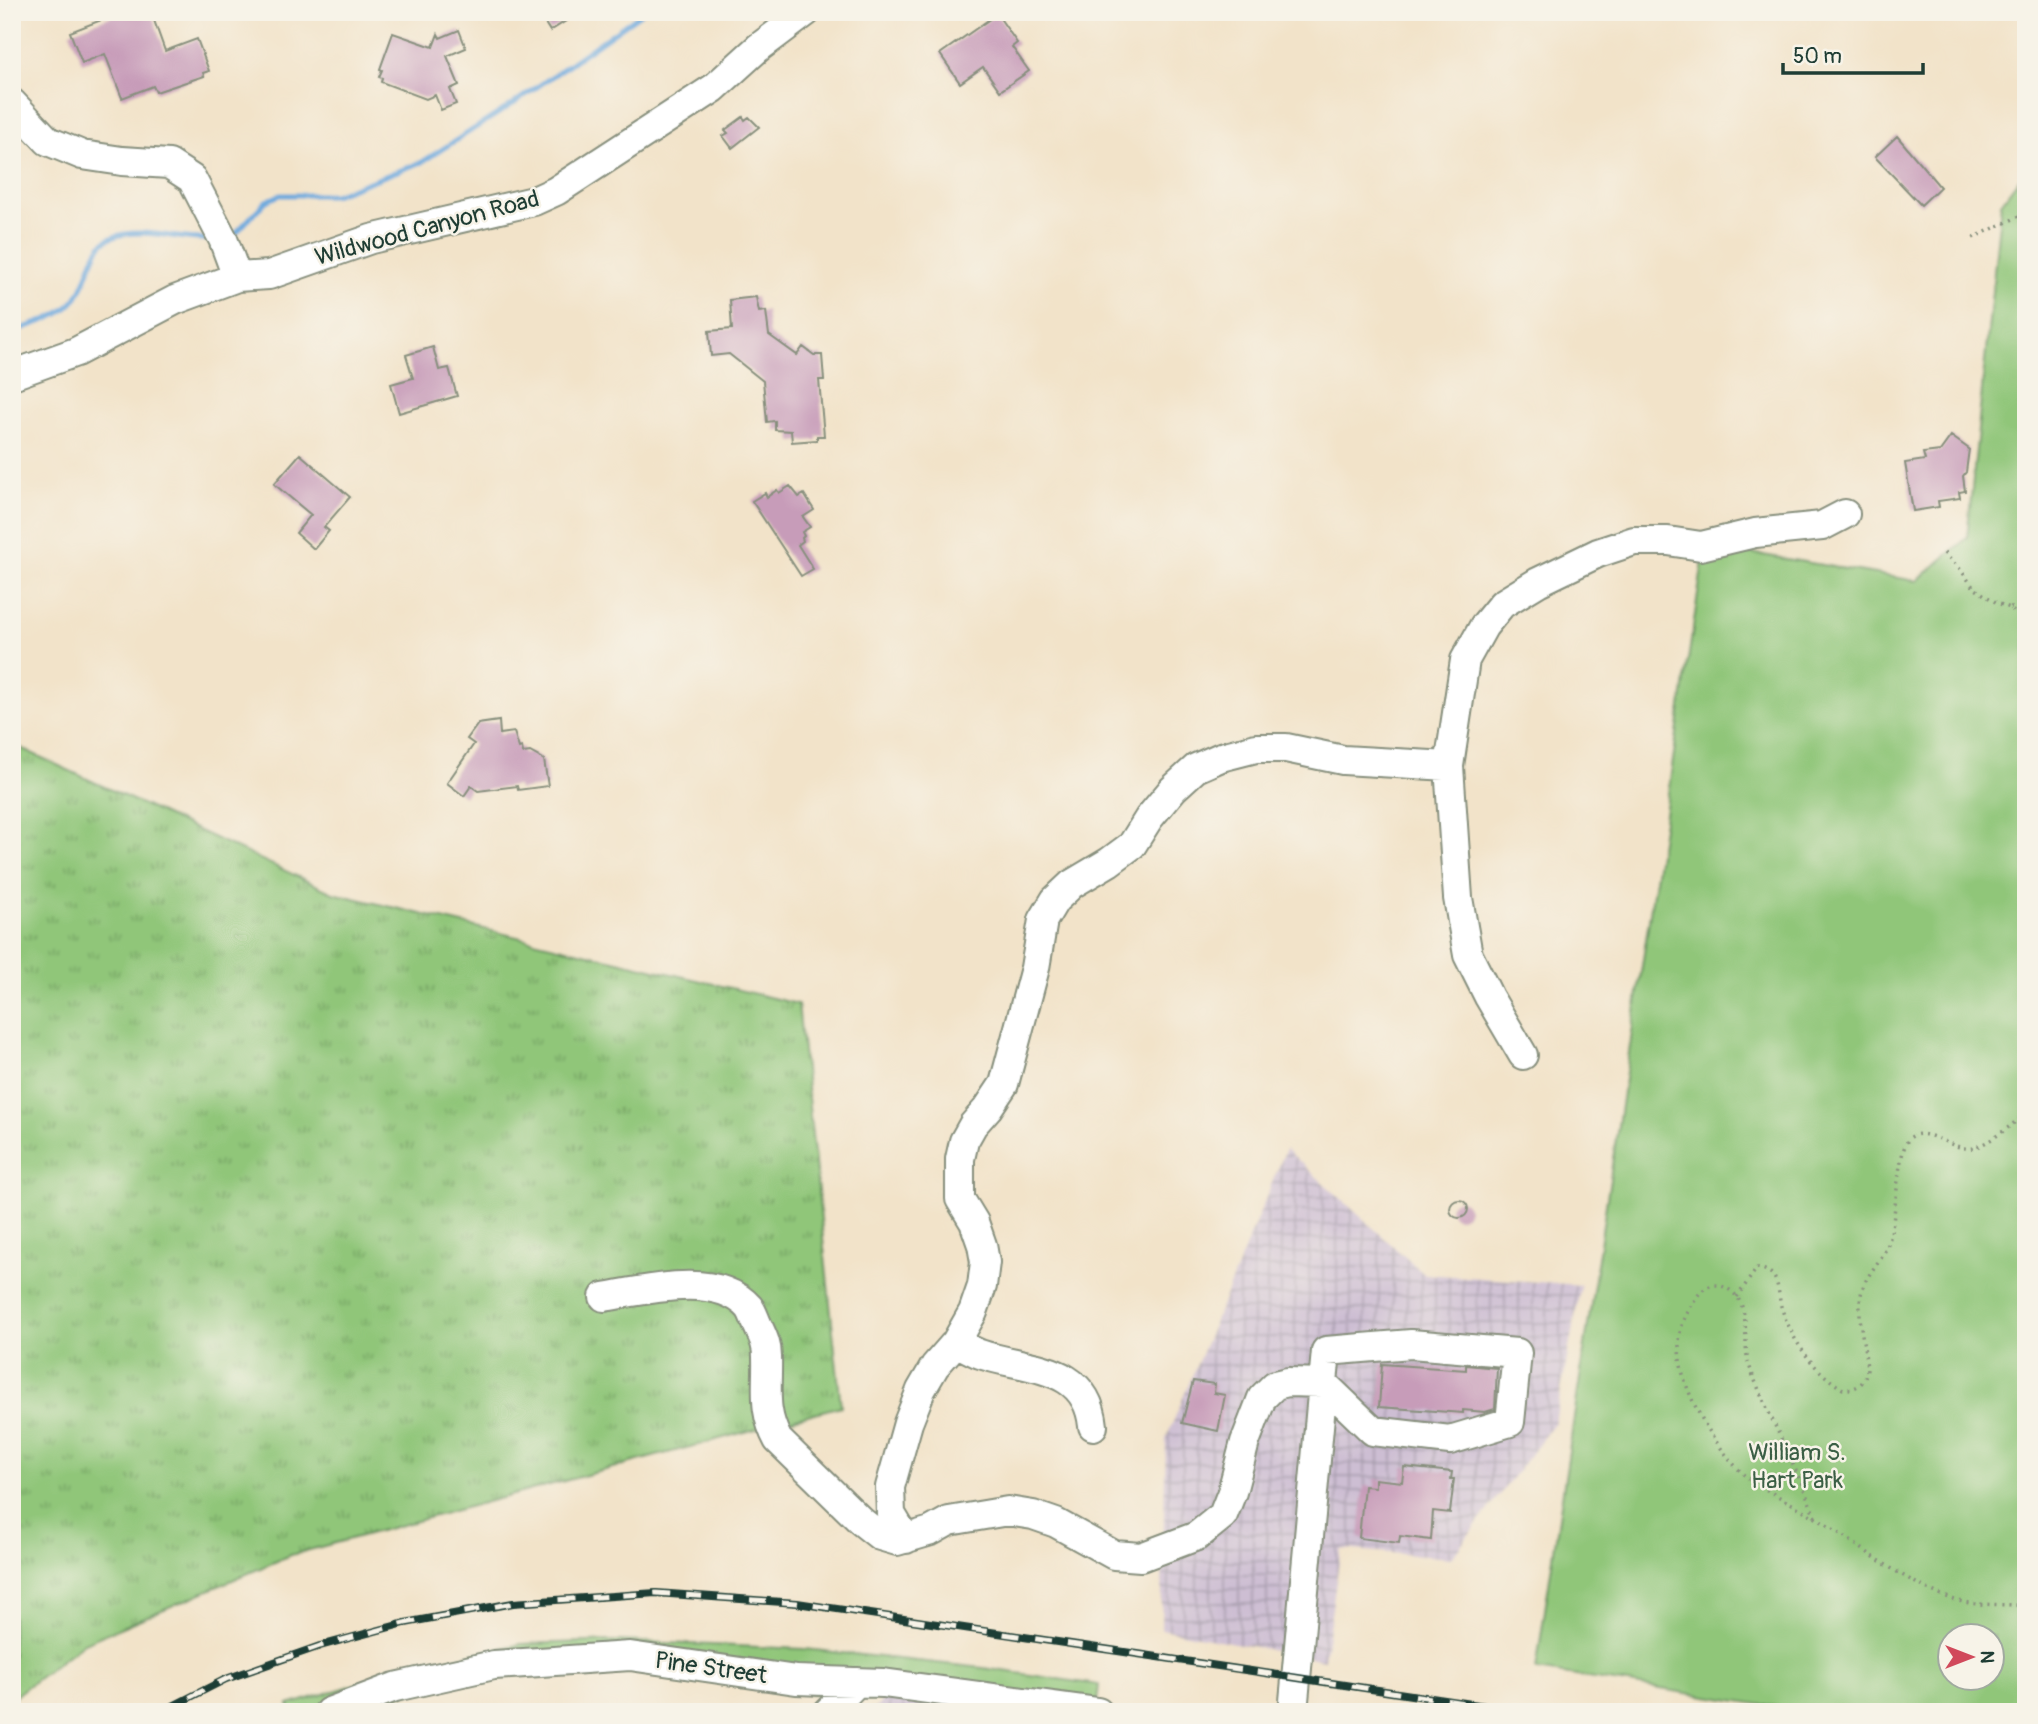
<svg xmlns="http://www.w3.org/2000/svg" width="2038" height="1724" viewBox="0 0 2038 1724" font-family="Pangolin,sans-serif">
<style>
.industrial{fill:url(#industrial-grid)}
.grass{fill:url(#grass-tufts);stroke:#588256;stroke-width:2}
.park{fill:#90c679;stroke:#588256;stroke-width:2;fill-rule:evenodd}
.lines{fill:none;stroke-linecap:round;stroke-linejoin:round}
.stream{stroke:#6ca8dd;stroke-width:5}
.building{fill:#c79cb9}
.minor-casing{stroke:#88907e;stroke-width:32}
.path{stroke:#88907e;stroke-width:3.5;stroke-dasharray:2 5;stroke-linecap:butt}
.minor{stroke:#fff;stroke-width:28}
.rail-casing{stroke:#1f3d34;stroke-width:8}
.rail{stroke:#f7f3e8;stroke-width:5;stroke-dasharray:16;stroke-linecap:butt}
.labels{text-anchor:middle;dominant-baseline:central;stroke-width:5;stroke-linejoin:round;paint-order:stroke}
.street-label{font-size:24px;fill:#1f3d34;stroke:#f7f3e8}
.park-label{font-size:24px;fill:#3b5f45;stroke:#f7f3e8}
</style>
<defs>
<pattern id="industrial-grid" width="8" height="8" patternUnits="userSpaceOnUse" patternTransform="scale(1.75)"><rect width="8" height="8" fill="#cdbed3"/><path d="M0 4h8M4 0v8" fill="none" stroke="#a69cac"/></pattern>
<pattern id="grass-tufts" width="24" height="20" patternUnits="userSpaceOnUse" patternTransform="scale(1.75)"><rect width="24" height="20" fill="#90c679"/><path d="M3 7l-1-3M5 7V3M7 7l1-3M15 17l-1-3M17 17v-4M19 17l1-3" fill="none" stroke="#75a264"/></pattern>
</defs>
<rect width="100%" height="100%" fill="#f7f3e8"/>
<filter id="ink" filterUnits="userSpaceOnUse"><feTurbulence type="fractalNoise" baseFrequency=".0143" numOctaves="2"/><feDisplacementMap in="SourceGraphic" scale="14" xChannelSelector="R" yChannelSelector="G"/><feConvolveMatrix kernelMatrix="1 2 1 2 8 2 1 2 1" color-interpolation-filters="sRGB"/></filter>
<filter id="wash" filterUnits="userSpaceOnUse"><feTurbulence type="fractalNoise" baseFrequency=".00686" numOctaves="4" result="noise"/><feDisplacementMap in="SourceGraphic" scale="28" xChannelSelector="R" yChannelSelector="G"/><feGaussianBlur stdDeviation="1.57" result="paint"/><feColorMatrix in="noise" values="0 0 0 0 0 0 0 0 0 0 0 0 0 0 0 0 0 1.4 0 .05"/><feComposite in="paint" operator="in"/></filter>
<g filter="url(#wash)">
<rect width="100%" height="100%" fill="#f2e3c9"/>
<!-- industrial -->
<path class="industrial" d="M1286 1149 1424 1274 1581 1285 1555 1422 1451 1558 1341 1549 1324 1660 1161 1629 1166 1439Z
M888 1695 995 1712H872Z"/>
<!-- grass -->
<path class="grass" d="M12 744 333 893 798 1004 841 1406 291 1555 84 1643 12 1698Z"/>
<!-- park -->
<path class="park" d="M2026 169V1712H1810L1536 1670 1703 561 1733 550 1917 581 1967 538 2001 203ZM1951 1636H1993V1678H1951Z
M619 1641 805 1649 983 1668 1099 1685 1096 1712 888 1695 824 1696 678 1668 524 1672 419 1689 355 1712H291L289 1705 415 1666 521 1644Z"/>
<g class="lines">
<!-- stream -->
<path class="stream" d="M233 236 266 201 280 195H334L422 162 513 104 643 12
M12 332C34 324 58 319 74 301 90 283 90 246 111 238 139 226 177 240 207 239"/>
</g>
<g id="blocks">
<!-- building -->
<path class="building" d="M122 12H151L165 51 197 39 209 71 203 73 204 76 156 92 153 86 122 98 105 54 82 63 70 32Z
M538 12H580L550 31Z
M997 14 1017 43 1012 47 1029 71 1000 91 983 67 960 83 940 54Z
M459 30 466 48 447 56 459 85 450 89 456 104 441 110 435 95 426 99 381 82 382 78 379 77 382 70 380 69 393 33 433 47 438 34 440 38Z
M743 117 745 120 749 117 759 127 732 148 723 136 728 133 725 130Z
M1897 136 1940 187 1921 205 1875 157Z
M756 297 759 312 766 311 769 335 797 355 803 347 814 355H822L824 380H819L824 436H817V440L792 442 791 431 775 430V421L767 422 763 381 729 354 711 356 709 331 732 329 730 300Z
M433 347 439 370 449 368 457 396 399 413 391 384 413 378 406 355Z
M1951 436 1969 449 1966 472 1963 476 1965 491 1959 492 1960 498 1938 501 1939 507 1913 511 1905 463 1925 460 1923 453 1940 451Z
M300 454 350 497 324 527 329 531 314 549 296 533 311 515 274 484Z
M790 486 799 497 804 494 814 510 803 517 810 527 802 532 804 536 802 538 803 541 798 545 813 569 801 576 752 501 765 493 767 497 777 490 779 493Z
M499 721 500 734 514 732 519 748 522 747 523 753 530 752 544 760 548 786 518 790 517 786 478 791 471 786 464 796 447 783 474 744 467 739 478 724Z
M1450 1209a9 9 0 1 1 18 0a9 9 0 1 1-18 0Z
M1382 1364 1466 1370V1365L1497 1368 1495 1409 1485 1412 1463 1410V1413L1379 1407Z
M1193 1381 1215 1384 1214 1393 1225 1395 1218 1431 1182 1423Z
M1404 1467 1452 1472 1451 1479H1454L1450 1513 1433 1511 1431 1540 1400 1536 1399 1543 1359 1538 1364 1486 1375 1487V1479L1402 1482Z"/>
</g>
</g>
<g filter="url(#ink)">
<use href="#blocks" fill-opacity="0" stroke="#88907e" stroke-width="2"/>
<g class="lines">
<defs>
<path id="minor" d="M12 103 48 141 82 155 122 161 169 164 192 179 223 239 237 277
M12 375 76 352 175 300 237 277 269 275 371 239 534 201 556 191 714 88 758 48 806 12
M1523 1055 1489 997 1468 955 1458 898 1449 766 1465 660 1484 626 1502 604 1538 582 1598 553 1634 541H1668L1701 546 1755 533 1822 526 1845 514
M604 1297C645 1290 717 1271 749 1307 753 1312 755 1320 758 1326 763 1337 767 1344 767 1357 768 1389 762 1410 778 1440L861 1521 880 1536 897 1541 931 1531 949 1521 1008 1511 1033 1515 1056 1523 1114 1555 1141 1557 1197 1536 1223 1515 1232 1492 1245 1442 1262 1398 1275 1385 1288 1382 1323 1383 1373 1431 1450 1440 1510 1422 1517 1353 1411 1344 1326 1351 1323 1383 1293 1712
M956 1342C964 1346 972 1351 980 1354 1026 1370 1087 1363 1093 1426
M906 1539 891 1514 890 1487 908 1423 921 1390 935 1366 956 1342 973 1312 982 1286 985 1262 982 1245 974 1222 960 1199V1159L964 1141 973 1125 988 1108 1004 1084 1035 968 1043 920 1055 900 1072 884 1109 862 1132 845 1149 818 1173 789 1196 768 1221 757 1256 748H1286L1343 760 1449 766
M329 1712 395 1687 494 1665 630 1656 796 1680 883 1683 1098 1712
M828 1712 857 1682"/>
</defs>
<!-- minor casing -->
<use href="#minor" class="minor-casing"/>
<!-- path -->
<path class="path" d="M1973 238 2026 213
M1944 553 1960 569 1974 588 1997 603 2010 608 2026 625
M2010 608 2026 607
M1737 1297 1757 1268C1764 1269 1772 1272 1775 1279 1779 1287 1779 1298 1781 1306 1791 1339 1813 1371 1843 1389 1857 1390 1866 1383 1867 1369 1865 1346 1857 1319 1861 1295 1864 1277 1878 1265 1886 1249 1898 1227 1895 1147 1911 1137 1927 1126 1952 1151 1972 1148 1990 1144 2010 1125 2026 1114
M1815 1517C1801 1479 1783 1443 1766 1406 1760 1391 1752 1376 1748 1361 1743 1341 1751 1305 1731 1291 1706 1273 1694 1300 1685 1318 1662 1365 1710 1441 1743 1474 1756 1486 1794 1504 1811 1515 1856 1542 1902 1582 1952 1599 1975 1607 2002 1603 2026 1606"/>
<!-- minor -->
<use href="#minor" class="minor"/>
<defs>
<path id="rail" d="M161 1712 226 1679 320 1646 405 1623 513 1603 656 1593 797 1603 1525 1712"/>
</defs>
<!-- rail casing -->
<use href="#rail" class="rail-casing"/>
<!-- rail -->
<use href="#rail" class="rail"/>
</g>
</g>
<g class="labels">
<!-- street labels -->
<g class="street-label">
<text transform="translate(427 228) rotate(-15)">Wildwood Canyon Road</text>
<text transform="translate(711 1668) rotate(8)">Pine Street</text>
</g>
<!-- park labels -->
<g class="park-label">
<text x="1797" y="1452">William S.<tspan x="1797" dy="28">Hart Park</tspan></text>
</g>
</g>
<!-- margin -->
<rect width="2038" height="1724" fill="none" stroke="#f7f3e8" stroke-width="42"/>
<!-- north arrow -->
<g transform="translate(1971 1657) rotate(90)"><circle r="33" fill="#f7f3e8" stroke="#a1aaa0" stroke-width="2"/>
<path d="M0-5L12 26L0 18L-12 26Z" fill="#d1495b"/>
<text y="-10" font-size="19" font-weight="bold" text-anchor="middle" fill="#1f3d34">N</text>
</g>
<!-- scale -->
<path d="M1783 63v10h140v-10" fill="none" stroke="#1f3d34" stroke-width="3.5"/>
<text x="1793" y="63" font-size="21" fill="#1f3d34" stroke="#f7f3e8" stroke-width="5" paint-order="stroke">50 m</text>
</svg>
